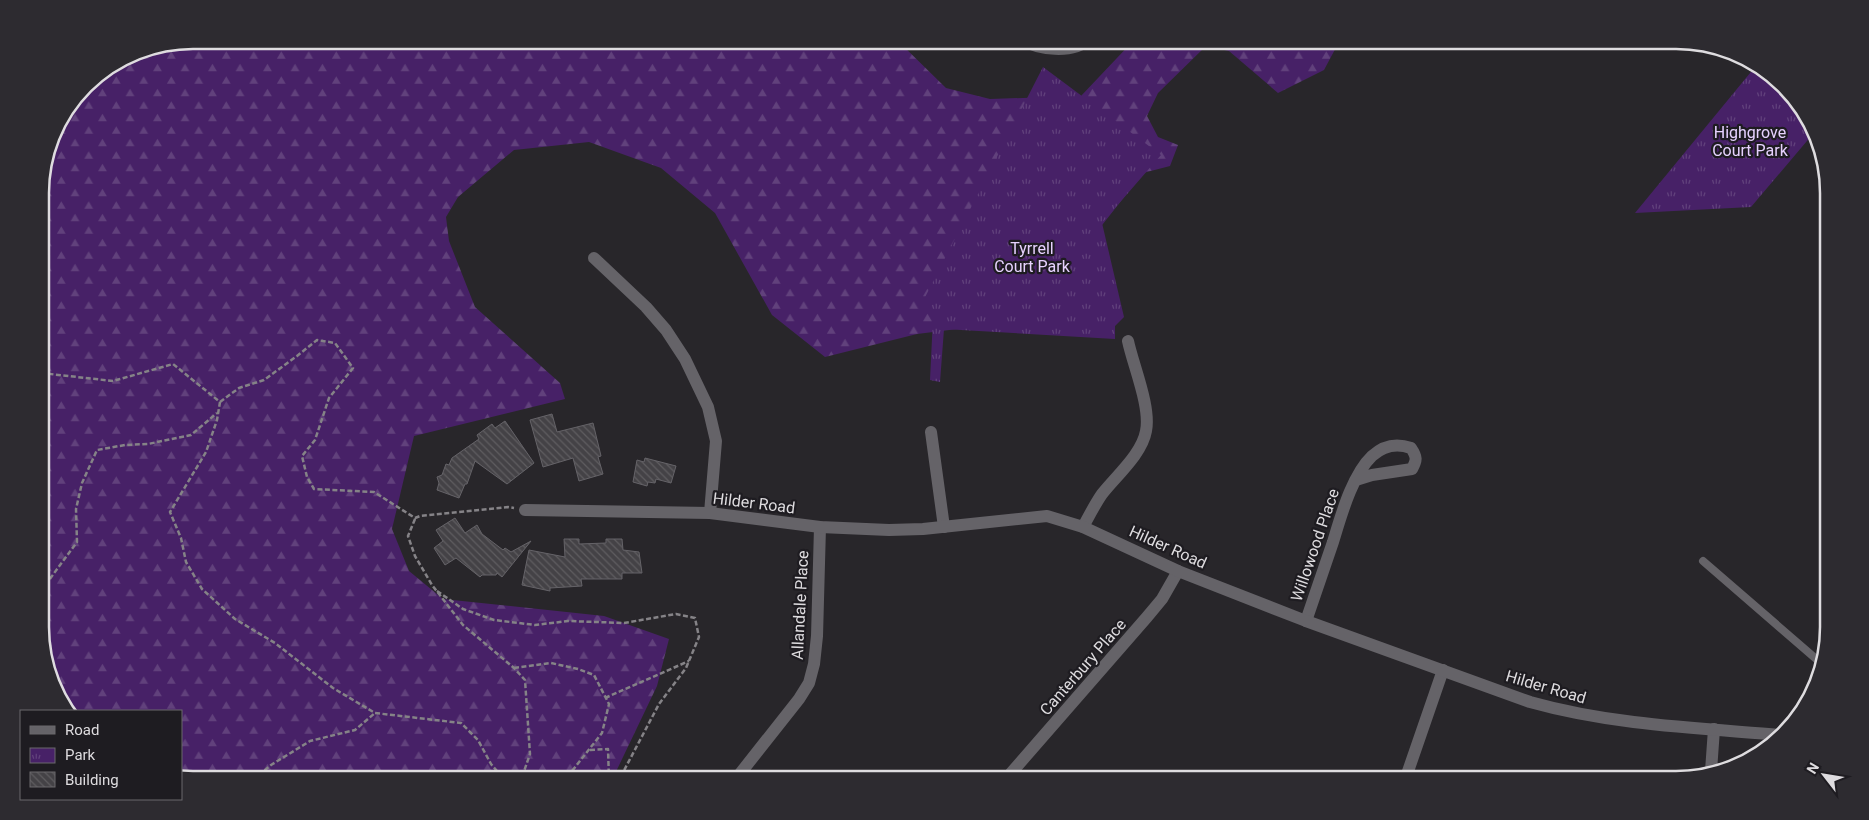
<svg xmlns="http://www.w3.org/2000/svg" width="1869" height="820" viewBox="0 0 1869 820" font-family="Roboto,sans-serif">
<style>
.forest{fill:url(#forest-firs)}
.park{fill:url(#park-tufts)}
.building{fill:url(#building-back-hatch);stroke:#656368}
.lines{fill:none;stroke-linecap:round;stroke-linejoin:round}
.path{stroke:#858387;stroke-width:2.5;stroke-dasharray:5 2.5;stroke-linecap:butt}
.service{stroke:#656368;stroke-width:8}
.minor{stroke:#656368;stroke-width:12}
.tertiary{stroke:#656368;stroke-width:12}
.labels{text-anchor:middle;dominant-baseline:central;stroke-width:4.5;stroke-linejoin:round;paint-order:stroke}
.park-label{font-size:16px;fill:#e7d2ff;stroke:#1e1c21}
.street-label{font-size:16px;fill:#dedcdf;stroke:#1e1c21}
.rim{fill:none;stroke:#dedcdf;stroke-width:2.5}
</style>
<defs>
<pattern id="forest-firs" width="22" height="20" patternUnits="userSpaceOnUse" patternTransform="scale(1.25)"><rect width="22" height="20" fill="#472167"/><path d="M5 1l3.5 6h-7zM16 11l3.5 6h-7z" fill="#61417c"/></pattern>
<pattern id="park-tufts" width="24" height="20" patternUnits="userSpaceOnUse" patternTransform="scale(1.25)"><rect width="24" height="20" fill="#472167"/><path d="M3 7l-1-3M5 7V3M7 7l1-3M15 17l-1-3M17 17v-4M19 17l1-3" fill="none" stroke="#61417c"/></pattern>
<pattern id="building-back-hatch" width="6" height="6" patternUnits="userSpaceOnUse" patternTransform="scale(1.25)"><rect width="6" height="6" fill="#444246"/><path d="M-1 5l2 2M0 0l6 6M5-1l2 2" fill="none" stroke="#5f5d60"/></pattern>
</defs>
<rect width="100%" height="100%" fill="#28262a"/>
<!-- forest -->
<path class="forest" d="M193 40H897L946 88 990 99 1081 96 1134 40H1340L1324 70 1278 93 1229 51 1206 46 1158 93 1147 116 1158 137 1178 145 1170 166 1143 173 1099 229 1061 316 917 334 825 357 772 315 715 213 661 168 589 142 514 150 458 197 446 217 449 241 475 307 560 383 565 399 414 436 392 529 409 571 443 599 604 616 669 639 657 686 612 780H193L181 778V711H68L41 647 40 183 56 125 92 78 135 52Z"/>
<!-- park -->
<path class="park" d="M1043 67 1161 155 1102 223 1124 317 1115 326V339L944 329 940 382 930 380 933 318 920 307Z
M1755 67 1797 100 1812 135 1751 207 1635 213Z"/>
<!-- building -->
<path class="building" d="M552 414 557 432 593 423 601 456 598 457 603 474 579 481 573 458 543 467 530 420Z
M505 421 534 463 507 484 475 461 467 484H465L459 498 437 490 439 483 437 477 442 475 446 464 449 465 452 458 479 439 477 435 492 424 495 428Z
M645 458 676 466 671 483 656 479 655 483 648 482 647 486 633 482 637 460 644 462Z
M455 518 465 533 477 525 482 534 503 550 505 548 511 552 531 541 502 577 497 573 496 575H482L480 577 456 558 445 565 434 548 443 541 436 530Z
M564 539H579V544L606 543V539H622L623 550 639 552 642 573H622V579H581L582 586 550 588V591L522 585 529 550 565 557Z"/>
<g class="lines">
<!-- path -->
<path class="path" d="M41 373 113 381 173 364 220 402 217 420 206 452 170 512 181 538 186 562 202 589 235 619 275 643 333 688 375 713 461 723 478 740 491 764 502 777 515 780
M220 402 239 388 264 380 297 356 317 340 335 343 353 368 329 398 315 440 302 456 307 477 314 489 374 492 415 518 420 516 508 507 514 508
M415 519 408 536 415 556 432 585 463 625 514 668 525 680 530 754 521 780
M41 591 77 542 76 509 82 483 97 450 125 445 148 444 191 435 217 413
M437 591 463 609 494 620 535 625 568 621 624 623 676 614 695 618 699 637 686 668 659 704 619 780
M514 668 551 663 578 669 594 675 609 704 602 733 572 771 563 780
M605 698 689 661
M590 750 608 749 609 780
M253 780 271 765 310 741 355 730 375 713"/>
<!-- service -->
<path class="service" d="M1017 40C1038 52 1072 57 1092 40
M1703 561 1822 664"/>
<!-- minor -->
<path class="minor" d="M594 258 646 307 666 330 685 359 708 407 716 441 710 513
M931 432 944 527
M1083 527C1089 516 1095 504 1102 494 1116 476 1142 454 1146 431 1151 407 1133 365 1128 341
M1306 621C1315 595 1324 568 1333 542 1341 516 1352 475 1372 456 1384 445 1397 443 1411 448 1417 457 1417 460 1412 469L1372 475 1356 480
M1711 771 1714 729
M735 780 799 699 809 683 814 664 817 636 820 527
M1005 780 1147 617 1162 599 1178 571
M1405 780 1443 670"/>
<!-- tertiary -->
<path class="tertiary" d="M525 510 710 513 820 527 889 530 923 529 1047 516 1083 527 1178 571 1306 621 1530 702C1612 725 1697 728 1781 735"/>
</g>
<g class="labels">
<!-- park labels -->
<g class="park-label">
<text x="1750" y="132">Highgrove<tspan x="1750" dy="18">Court Park</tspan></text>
<text x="1032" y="248">Tyrrell<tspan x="1032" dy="18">Court Park</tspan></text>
</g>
<!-- street labels -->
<g class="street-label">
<text transform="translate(754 503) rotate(7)">Hilder Road</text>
<text transform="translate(1315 545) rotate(-71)">Willowood Place</text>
<text transform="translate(1168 547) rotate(24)">Hilder Road</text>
<text transform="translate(800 605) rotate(-87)">Allandale Place</text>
<text transform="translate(1083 667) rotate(-49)">Canterbury Place</text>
<text transform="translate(1546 687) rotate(16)">Hilder Road</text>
</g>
</g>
<!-- crop -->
<path d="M0 0H1869V820H0ZM193 49H1676A144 144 0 0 1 1820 193V627A144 144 0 0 1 1676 771H193A144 144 0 0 1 49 627V193A144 144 0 0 1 193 49Z" fill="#2d2b30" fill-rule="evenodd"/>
<path class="rim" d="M193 49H1676A144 144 0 0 1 1820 193V627A144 144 0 0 1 1676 771H193A144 144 0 0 1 49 627V193A144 144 0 0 1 193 49Z"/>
<!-- legend -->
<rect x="20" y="710" width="162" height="90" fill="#1e1c21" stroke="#6b696d"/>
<rect x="30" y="726" width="25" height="8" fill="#656368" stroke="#6b696d"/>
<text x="65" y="735" font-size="15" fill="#dedcdf">Road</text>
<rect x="30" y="748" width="25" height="15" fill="url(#park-tufts)" stroke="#6b696d"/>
<text x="65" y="760" font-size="15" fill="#dedcdf">Park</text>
<rect x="30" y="772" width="25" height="15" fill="url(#building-back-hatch)" stroke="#6b696d"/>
<text x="65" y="785" font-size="15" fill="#dedcdf">Building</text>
<!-- north arrow -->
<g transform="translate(1824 775) rotate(301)" stroke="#1e1c21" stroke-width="4" paint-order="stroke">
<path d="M0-4L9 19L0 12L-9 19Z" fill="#dedcdf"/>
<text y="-8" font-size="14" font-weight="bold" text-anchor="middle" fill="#dedcdf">N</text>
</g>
</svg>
